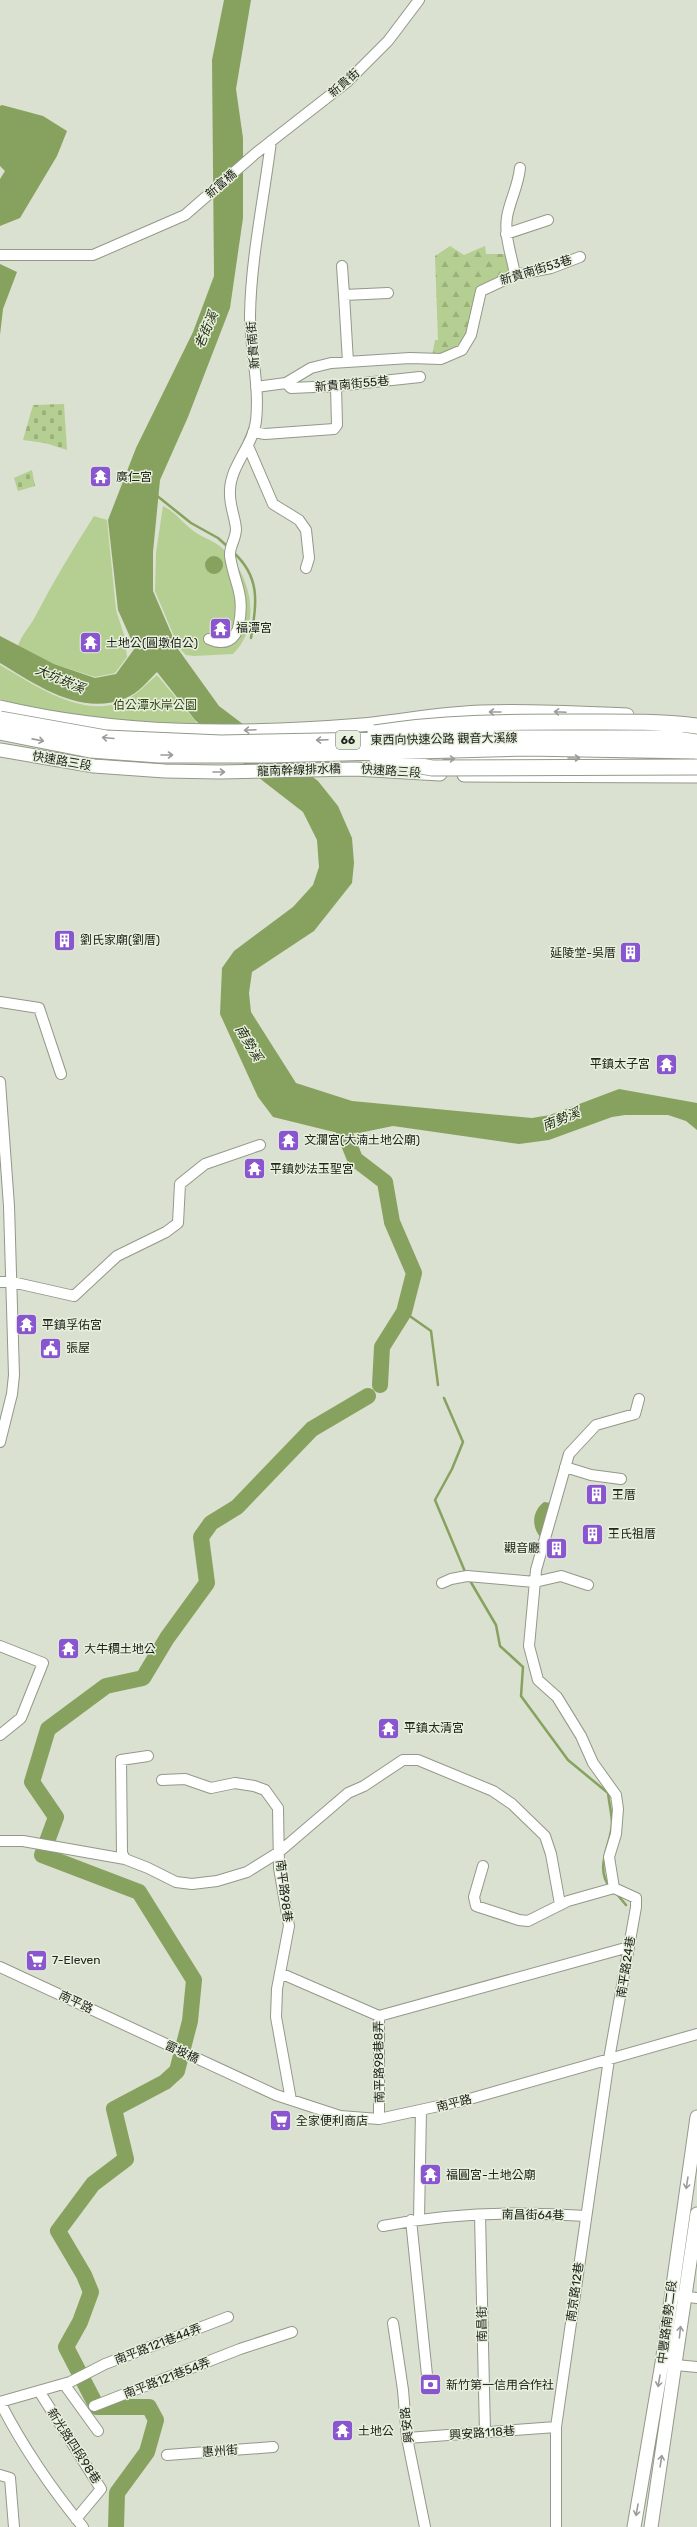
<svg xmlns="http://www.w3.org/2000/svg" width="697" height="2527" viewBox="0 0 697 2527" font-family="Rubik,'Noto Sans TC',sans-serif">
<style>
.green{fill:#b5ce91}
.forest{fill:url(#forest-firs)}
.cemetery{fill:url(#cemetery-stones)}
.water{fill:#87a25e}
.lines{fill:none;stroke-linecap:round;stroke-linejoin:round}
.stream{stroke:#87a25e;stroke-width:2.5}
.river{stroke:#87a25e;stroke-width:16}
.minor-casing{stroke:#929989;stroke-width:12}
.major-casing{stroke:#929989;stroke-width:15}
.minor{stroke:#fff;stroke-width:10}
.major{stroke:#fff;stroke-width:13}
.highway-bridge-casing{stroke:#929989;stroke-width:17;stroke-linecap:butt}
.highway-bridge{stroke:#fff;stroke-width:15}
.oneway{stroke:#9b9c99}
.labels{text-anchor:middle;dominant-baseline:central;stroke-width:3;stroke-linejoin:round;paint-order:stroke}
.shield{fill:#e7efdd;stroke:#5c6056;stroke-width:1}
.shield-label{font-size:11px;font-weight:bold;fill:#20231c}
.street-label{font-size:12px;fill:#20231c;stroke:#e7efdd}
.poi-label{font-size:12px;fill:#20231c;stroke:#e7efdd;text-anchor:start}
.park-label{font-size:12px;fill:#334412;stroke:#e7efdd}
.water-label{font-size:13px;font-style:italic;fill:#232e10;stroke:#e7efdd}
</style>
<defs>
<pattern id="forest-firs" width="22" height="20" patternUnits="userSpaceOnUse"><rect width="22" height="20" fill="#b5ce91"/><path d="M5 1l3.5 6h-7zM16 11l3.5 6h-7z" fill="#9bb17c"/></pattern>
<pattern id="cemetery-stones" width="16" height="16" patternUnits="userSpaceOnUse"><rect width="16" height="16" fill="#b5ce91"/><path d="M2 7V4a2 2 0 0 1 4 0v3zM10 15v-3a2 2 0 0 1 4 0v3z" fill="#9bb17c"/></pattern>
</defs>
<rect width="100%" height="100%" fill="#dae1d0"/>
<!-- green -->
<path class="green" d="M163 506C175 512 181 521 191 529 200 537 213 540 222 548 251 573 263 625 233 654L194 656 186 655 179 648 155 591 156 553Z
M94 516 107 520 116 610 124 635 127 657 115 673 95 677 54 664 18 646C22 634 29 628 35 617 53 582 73 549 94 516Z
M0 665C35 685 86 722 128 699 138 693 148 683 157 675L201 728C134 724 65 720 0 699Z"/>
<!-- forest -->
<path class="forest" d="M450 246 464 255 485 246 486 254H505L511 271 478 286C464 317 478 349 432 355L435 340H438L435 256Z"/>
<!-- cemetery -->
<path class="cemetery" d="M64 404 67 450 45 443 23 440 33 405Z
M32 470 35 486 18 491 14 478Z"/>
<!-- water -->
<path class="water" d="M224 0H251L236 89 243 138V218L230 308 188 417 160 480 153 552V591L178 649 219 706 318 781 338 806 352 838 354 863 352 883 314 931 252 972 249 993 251 1012 296 1083 352 1101 532 1118 550 1115 619 1089 697 1103V1130L686 1121 668 1115H625L612 1117 549 1140 519 1144 393 1126 359 1133 334 1132 273 1117 258 1097 220 1014 222 968 234 951 293 907 313 885 319 867 317 840 303 812 263 781 195 720 157 672C148 681 137 694 126 698 81 717 37 685 0 663V636L54 664 95 678 116 674 135 648 118 610 108 520 136 448 193 332 214 276 212 60Z
M2 105 43 116 67 131 57 156 20 218 0 226V179L5 171 0 166V106Z
M0 264 17 272 3 309 0 335Z
M205 565a9 9 0 1 1 18 0a9 9 0 1 1-18 0Z
M544 1502 551 1503 541 1538C531 1527 532 1511 544 1502Z"/>
<g class="lines">
<!-- stream -->
<path class="stream" d="M156 495 191 523 218 538 228 547
M233 552C262 578 256 605 251 638
M404 1312 431 1331 438 1385
M444 1398 463 1442 452 1469 435 1500 466 1574
M469 1579 496 1625 500 1646 523 1667 521 1696 568 1760 608 1793C609 1803 612 1814 612 1824 611 1844 594 1868 610 1887
M616 1893 626 1905"/>
<!-- river -->
<path class="river" d="M340 1112 341 1124 355 1159 385 1182 392 1222 414 1273 404 1312 382 1347 380 1385
M116 2527 117 2493 147 2452 156 2420 149 2407H97L66 2347 80 2322 91 2292 84 2275 58 2231 93 2184 126 2159 114 2109 165 2082 177 2071 190 2021 194 1980 139 1892 42 1855 56 1817 32 1782 48 1729 106 1686 143 1678 167 1638 207 1583 201 1537 211 1523 237 1507 312 1429 368 1396"/>
<defs>
<path id="minor" d="M506 234 548 220
M0 255H93L185 215 256 153 347 82 388 41 419 0
M342 266 344 295
M515 275C512 256 504 237 507 217 510 200 518 187 520 168
M348 362 344 295 388 293
M286 383 291 388 336 386 420 377
M256 387 286 383 311 368 331 363 410 358 441 359 462 350 471 335 481 291 515 275 551 268 580 257
M253 432 265 434 334 429 337 425 336 386
M248 446 273 504 299 520 306 530 309 558 306 568
M209 639C224 646 236 641 239 624 245 593 234 583 230 556 229 547 236 539 236 529 235 516 229 505 230 491 230 466 253 446 256 421 260 385 250 350 250 315 251 257 264 199 271 141
M413 760 697 759
M0 1002 39 1008 61 1074
M0 1082 9 1206 14 1375 12 1394 0 1442
M0 1282H12L74 1296 117 1256 166 1232 178 1223 180 1184 205 1164 260 1145
M565 1467 591 1475 621 1479
M442 1583 451 1579 467 1576 535 1582 561 1576 588 1585
M0 1646 43 1663 21 1718 0 1735
M148 1756 121 1760 122 1853 125 1859 148 1868 176 1882 192 1884 217 1881 247 1872 279 1852 348 1793 364 1786 403 1760H418L493 1791 512 1804 545 1836 551 1854 560 1904
M162 1780 185 1779 211 1788 235 1783 254 1786 265 1790 278 1808 279 1868 289 1926 277 1989 276 2017 291 2100
M0 1841H23L125 1859
M483 1866 474 1897 476 1906 519 1920 528 1921 568 1901 614 1888
M614 1888 609 1857 616 1834 618 1809 616 1795 593 1763 581 1736 557 1697 538 1680 529 1646 536 1570 569 1454 596 1425 635 1414 639 1399
M0 1967 276 2095 340 2116 379 2119 466 2100 697 2034
M280 1973 379 2016V2119
M379 2016 629 1947
M480 2215 485 2432
M419 2219 421 2110
M411 2220 427 2375
M383 2226C449 2213 519 2211 586 2216
M679 2296 697 2298
M393 2323 403 2390 407 2438 425 2527
M676 2365 697 2367
M64 2384 98 2431
M39 2391 101 2489 76 2519
M94 2406 240 2349 292 2332
M407 2438 556 2427
M167 2455 273 2447
M0 2475 10 2478 14 2527
M83 2527C53 2491 21 2444 0 2402L70 2382 105 2364 228 2317
M556 2527V2427L609 2059 636 1907V1898L614 1888"/>
<path id="major" d="M0 707C119 735 240 735 362 725 402 721 442 713 482 712 530 710 579 713 627 715
M0 750 94 766 165 771 219 772 355 769 440 774
M464 775 697 776
M634 2527 662 2363 697 2117
M651 2527 697 2214"/>
</defs>
<!-- minor casing -->
<use href="#minor" class="minor-casing"/>
<!-- major casing -->
<use href="#major" class="major-casing"/>
<!-- minor -->
<use href="#minor" class="minor"/>
<!-- major -->
<use href="#major" class="major"/>
<defs>
<path id="highway-bridge" d="M0 719 106 738 221 743 480 738H670L697 742
M0 732 90 750 159 755H268L526 748 695 751
M375 733C441 722 506 722 572 722 614 722 656 721 697 726
M377 758 432 768 697 767"/>
</defs>
<!-- highway-bridge casing -->
<use href="#highway-bridge" class="highway-bridge-casing"/>
<!-- highway-bridge -->
<use href="#highway-bridge" class="highway-bridge"/>
</g>
<!-- one-way arrows -->
<defs><path id="oneway-shaft" d="M-6 0H5M1.5-3L5.5 0L1.5 3" fill="none" stroke-width="1.6" stroke-linecap="round" stroke-linejoin="round"/></defs>
<g class="oneway">
<use href="#oneway-shaft" transform="translate(495 712) rotate(180)"/>
<use href="#oneway-shaft" transform="translate(560 712) rotate(-177)"/>
<use href="#oneway-shaft" transform="translate(250 730) rotate(177)"/>
<use href="#oneway-shaft" transform="translate(108 738) rotate(-175)"/>
<use href="#oneway-shaft" transform="translate(38 740) rotate(11)"/>
<use href="#oneway-shaft" transform="translate(322 740) rotate(178)"/>
<use href="#oneway-shaft" transform="translate(167 755)"/>
<use href="#oneway-shaft" transform="translate(574 758)"/>
<use href="#oneway-shaft" transform="translate(449 759) rotate(-1)"/>
<use href="#oneway-shaft" transform="translate(219 772)"/>
<use href="#oneway-shaft" transform="translate(687 2183) rotate(99)"/>
<use href="#oneway-shaft" transform="translate(680 2332) rotate(-84)"/>
<use href="#oneway-shaft" transform="translate(659 2381) rotate(100)"/>
<use href="#oneway-shaft" transform="translate(661 2461) rotate(-81)"/>
<use href="#oneway-shaft" transform="translate(637 2510) rotate(100)"/>
</g>
<!-- icons -->
<defs>
<symbol id="temple-square" viewBox="-11 -11 22 22"><rect x="-9" y="-9" width="18" height="18" rx="4" fill="#8956cf" stroke="#e7efdd"/><path d="M0-6L5-2H3V0L6.5 2.5H4V6H1.5V3h-3V6H-4V2.5H-6.5L-3 0V-2H-5Z" fill="#fff"/></symbol>
<symbol id="building-square" viewBox="-11 -11 22 22"><rect x="-9" y="-9" width="18" height="18" rx="4" fill="#8956cf" stroke="#e7efdd"/><path d="M-4-6H4V6H1V3H-1V6H-4ZM-2.5-4.3h1.7v1.8h-1.7ZM.8-4.3h1.7v1.8H.8ZM-2.5-1h1.7V.8h-1.7ZM.8-1h1.7V.8H.8Z" fill="#fff"/></symbol>
<symbol id="civic-square" viewBox="-11 -11 22 22"><rect x="-9" y="-9" width="18" height="18" rx="4" fill="#8956cf" stroke="#e7efdd"/><path d="M-.6-6.5H3V-4.5H.6V-3L4-1V1h2V6H-6V1h2V-1L-.6-3ZM-1.2 2.5V6h2.4V2.5Z" fill="#fff"/></symbol>
<symbol id="supermarket-square" viewBox="-11 -11 22 22"><rect x="-9" y="-9" width="18" height="18" rx="4" fill="#8956cf" stroke="#e7efdd"/><path d="M-6-5.5h2.5l.6 2H6L4.5 2H-2.5L-4.4-4H-6ZM-1.5 3.2a1.3 1.3 0 1 0 .1 0ZM3 3.2a1.3 1.3 0 1 0 .1 0Z" fill="#fff"/></symbol>
<symbol id="bank-square" viewBox="-11 -11 22 22"><rect x="-9" y="-9" width="18" height="18" rx="4" fill="#8956cf" stroke="#e7efdd"/><path d="M-6-4H6V4H-6ZM0-2.3a2.3 2.3 0 1 0 0 4.6a2.3 2.3 0 1 0 0-4.6Z" fill="#fff"/></symbol>
</defs>
<g fill-rule="evenodd">
<use href="#temple-square" x="88" y="464" width="25" height="25"/>
<use href="#temple-square" x="208" y="616" width="25" height="25"/>
<use href="#temple-square" x="78" y="630" width="25" height="25"/>
<use href="#building-square" x="52" y="928" width="25" height="25"/>
<use href="#building-square" x="618" y="940" width="25" height="25"/>
<use href="#temple-square" x="654" y="1052" width="25" height="25"/>
<use href="#temple-square" x="276" y="1128" width="25" height="25"/>
<use href="#temple-square" x="242" y="1156" width="25" height="25"/>
<use href="#temple-square" x="14" y="1312" width="25" height="25"/>
<use href="#civic-square" x="38" y="1336" width="25" height="25"/>
<use href="#building-square" x="584" y="1482" width="25" height="25"/>
<use href="#building-square" x="580" y="1522" width="25" height="25"/>
<use href="#building-square" x="544" y="1536" width="25" height="25"/>
<use href="#temple-square" x="56" y="1636" width="25" height="25"/>
<use href="#temple-square" x="376" y="1716" width="25" height="25"/>
<use href="#supermarket-square" x="24" y="1948" width="25" height="25"/>
<use href="#supermarket-square" x="268" y="2108" width="25" height="25"/>
<use href="#temple-square" x="418" y="2162" width="25" height="25"/>
<use href="#bank-square" x="418" y="2372" width="25" height="25"/>
<use href="#temple-square" x="330" y="2418" width="25" height="25"/>
</g>
<g class="labels">
<!-- shield labels -->
<rect class="shield" x="336" y="731" width="24" height="18" rx="3"/>
<g class="shield-label">
<text x="348" y="740">66</text>
</g>
<!-- street labels -->
<g class="street-label">
<text transform="translate(344 83) rotate(-41)">新貴街</text>
<text transform="translate(221 184) rotate(-41)">新富橋</text>
<text transform="translate(536 270) rotate(-17)">新貴南街53巷</text>
<text transform="translate(253 345) rotate(-95)">新貴南街</text>
<text transform="translate(352 384) rotate(-5)">新貴南街55巷</text>
<text transform="translate(444 739) rotate(-1)">東西向快速公路 觀音大溪線</text>
<text transform="translate(62 761) rotate(10)">快速路三段</text>
<text transform="translate(299 770) rotate(-2)">龍南幹線排水橋</text>
<text transform="translate(391 771) rotate(4)">快速路三段</text>
<text transform="translate(284 1891) rotate(83)">南平路98巷</text>
<text transform="translate(626 1967) rotate(-81)">南平路24巷</text>
<text transform="translate(76 2002) rotate(25)">南平路</text>
<text transform="translate(182 2052) rotate(25)">雷坡橋</text>
<text transform="translate(379 2062) rotate(-91)">南平路98巷8弄</text>
<text transform="translate(454 2103) rotate(-14)">南平路</text>
<text transform="translate(533 2215) rotate(1)">南昌街64巷</text>
<text transform="translate(575 2292) rotate(-82)">南京路12巷</text>
<text transform="translate(667 2322) rotate(-83)">中豐路南勢二段</text>
<text transform="translate(482 2324) rotate(-91)">南昌街</text>
<text transform="translate(158 2344) rotate(-21)">南平路121巷44弄</text>
<text transform="translate(167 2378) rotate(-21)">南平路121巷54弄</text>
<text transform="translate(407 2425) rotate(-97)">興安路</text>
<text transform="translate(482 2433) rotate(-4)">興安路118巷</text>
<text transform="translate(74 2446) rotate(57)">新光路四段98巷</text>
<text transform="translate(220 2451) rotate(-4)">惠州街</text>
</g>
<!-- poi labels -->
<g class="poi-label">
<text x="116" y="477">廣仁宮</text>
<text x="236" y="628">福潭宮</text>
<text x="106" y="643">土地公(圓墩伯公)</text>
<text x="80" y="940">劉氏家廟(劉厝)</text>
<text x="616" y="953" text-anchor="end">延陵堂-吳厝</text>
<text x="650" y="1064" text-anchor="end">平鎮太子宮</text>
<text x="304" y="1140">文瀾宮(大湳土地公廟)</text>
<text x="270" y="1169">平鎮妙法玉聖宮</text>
<text x="42" y="1325">平鎮孚佑宮</text>
<text x="66" y="1348">張屋</text>
<text x="612" y="1495">王厝</text>
<text x="608" y="1534">王氏祖厝</text>
<text x="540" y="1548" text-anchor="end">觀音廳</text>
<text x="84" y="1649">大牛稠土地公</text>
<text x="404" y="1728">平鎮太清宮</text>
<text x="52" y="1960">7-Eleven</text>
<text x="296" y="2121">全家便利商店</text>
<text x="446" y="2175">福圓宮-土地公廟</text>
<text x="446" y="2385">新竹第一信用合作社</text>
<text x="358" y="2431">土地公</text>
</g>
<!-- park labels -->
<g class="park-label">
<text x="155" y="705">伯公潭水岸公園</text>
</g>
<!-- water labels -->
<g class="water-label">
<text transform="translate(206 330) rotate(-67)">老街溪</text>
<text transform="translate(60 679) rotate(23)">大坑崁溪</text>
<text transform="translate(249 1043) rotate(59)">南勢溪</text>
<text transform="translate(561 1119) rotate(-22)">南勢溪</text>
</g>
</g>
</svg>
